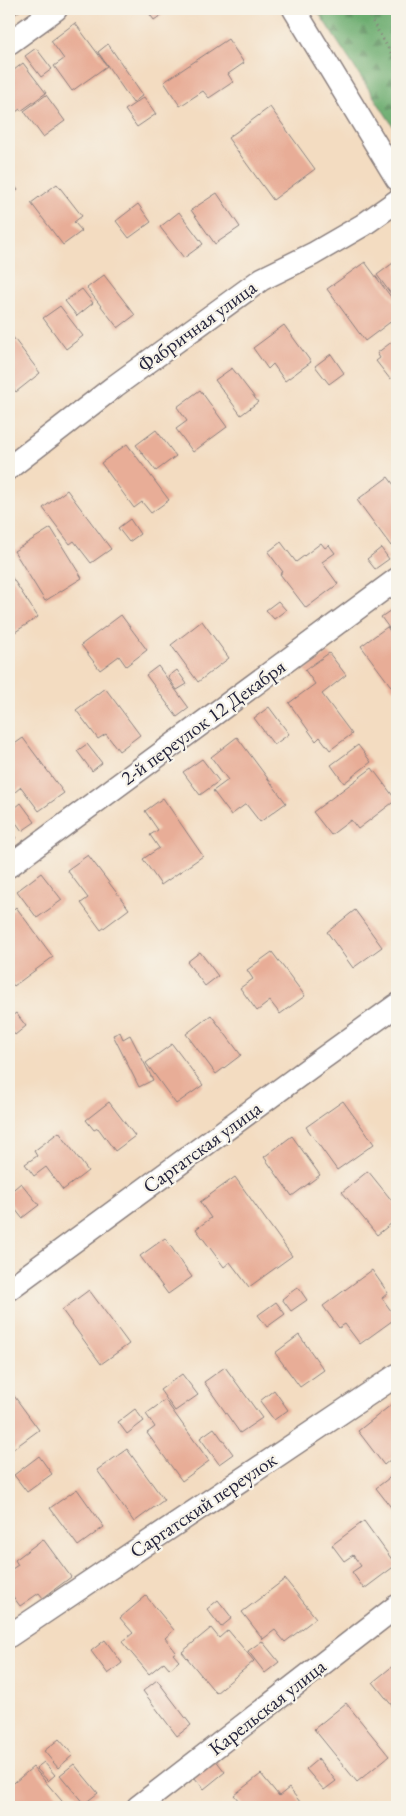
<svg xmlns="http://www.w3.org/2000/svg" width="406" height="1816" viewBox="0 0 406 1816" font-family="'EB Garamond',serif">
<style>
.forest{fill:url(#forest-firs);stroke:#466754}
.building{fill:#e8ad97}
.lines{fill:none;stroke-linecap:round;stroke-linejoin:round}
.street-casing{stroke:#8a7f7e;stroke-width:25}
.path{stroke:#8a7f7e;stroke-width:3;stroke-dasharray:1 4;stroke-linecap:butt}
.street{stroke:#fff;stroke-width:22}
.labels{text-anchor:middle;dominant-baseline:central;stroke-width:4.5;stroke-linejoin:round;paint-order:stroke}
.street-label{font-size:20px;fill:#22223b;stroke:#f7f3e8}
</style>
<defs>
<pattern id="forest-firs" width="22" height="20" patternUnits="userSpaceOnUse" patternTransform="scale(1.25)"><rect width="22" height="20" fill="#6bac6e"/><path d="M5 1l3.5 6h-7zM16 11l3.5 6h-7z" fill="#588c5c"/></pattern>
</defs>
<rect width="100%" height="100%" fill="#f7f3e8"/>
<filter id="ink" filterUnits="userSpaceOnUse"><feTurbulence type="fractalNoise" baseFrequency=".02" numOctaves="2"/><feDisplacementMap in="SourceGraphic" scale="10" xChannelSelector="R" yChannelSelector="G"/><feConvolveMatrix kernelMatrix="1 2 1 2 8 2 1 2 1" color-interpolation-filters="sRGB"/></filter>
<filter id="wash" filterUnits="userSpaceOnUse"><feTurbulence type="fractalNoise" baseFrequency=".0096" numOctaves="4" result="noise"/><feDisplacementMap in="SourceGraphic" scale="20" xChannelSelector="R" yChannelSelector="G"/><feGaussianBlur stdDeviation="1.12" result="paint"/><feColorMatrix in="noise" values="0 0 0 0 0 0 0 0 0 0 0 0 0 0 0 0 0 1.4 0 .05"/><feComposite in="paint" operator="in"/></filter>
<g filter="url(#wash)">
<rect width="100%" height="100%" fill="#f3dcc1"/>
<!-- forest -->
<path class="forest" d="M316 9H397V132Z"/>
<g id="blocks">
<!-- building -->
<path class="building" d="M9 9H22L13 16Z
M146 9H170L154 20Z
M75 23 107 66 72 91 54 66 64 59 51 41Z
M228 39 244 63 228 74 233 82 209 98 203 91 180 106 164 82Z
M108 44 143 95 133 103 98 52Z
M36 48 52 69 41 77 25 56Z
M23 63 46 93 21 111 20 109 9 117V74Z
M46 95 65 121 43 137 24 111Z
M144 97 156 114 137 127 125 110Z
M270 107 315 169 273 200 228 138Z
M9 178 18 190 9 197Z
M57 184 82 216 74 222 82 231 63 245 31 203Z
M217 193 240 227 215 244 191 210Z
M138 204 151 222 129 238 116 221Z
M179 212 203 244 184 258 160 227Z
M397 260V302L377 275Z
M365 262 397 305V317L365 341 327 289Z
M104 275 135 315 118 328 87 288Z
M82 289 93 303 77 316 65 301Z
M60 306 83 336 66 349 43 318Z
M284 325 311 362 285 381 273 364 268 369 253 348Z
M9 332 40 373 16 392 9 383Z
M397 338V381L394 376 390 379 376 361 380 358 377 353Z
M331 354 344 373 329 384 315 366Z
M232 368 258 402 241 415 215 380Z
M200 390 227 427 193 452 176 429 187 421 177 407Z
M156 430 176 456 156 471 136 445Z
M127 444 169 500 151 513 142 502 134 508 101 463Z
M388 477 397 489V541L391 546 357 500Z
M67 490 111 549 91 563 74 541 70 544 43 508Z
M130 519 140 534 129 542 118 528Z
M51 528 82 578 45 601 14 551Z
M281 542 296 562 321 543 325 548 329 545 335 553 322 562 338 584 306 608 280 574 283 572 268 552Z
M381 548 389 559 375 569 367 559Z
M9 573 38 617 9 636Z
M278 601 286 610 274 619 266 610Z
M394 608 397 612V639L381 617Z
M121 615 147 650 126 666 119 656 100 670 81 645Z
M202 621 229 658 198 682 171 645Z
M387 627 397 641V686L393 689 361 646Z
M329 653 346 675 322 694 352 734 330 750 320 737 316 741 289 703 315 684 305 670Z
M158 666 189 708 177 717 146 675Z
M177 670 187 684 177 690 168 677Z
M105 688 140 735 119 751 106 734 98 739 76 710Z
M269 707 289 734 274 745 254 718Z
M237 737 286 803 260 822 246 804 231 815 213 791 228 780 211 757Z
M23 738 64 793 39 811 21 787 9 797V748Z
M87 744 102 763 92 771 77 751Z
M358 745 371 762 344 783 331 765Z
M202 759 219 781 200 795 183 772Z
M372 768 396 800 358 829 351 820 331 835 313 812Z
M163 798 203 856 161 885 143 859 159 848 150 835 158 830 145 811Z
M21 803 35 822 22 831 9 813Z
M9 829 16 838 9 843Z
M88 855 129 909 101 930 81 903 88 898 67 870Z
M41 873 62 900 37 918 17 891Z
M16 907 53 957 14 986 9 980V913Z
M355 910 382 947 353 968 327 932Z
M200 952 218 976 205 986 187 962Z
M272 952 305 996 280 1014 270 1001 257 1011 240 988 253 979 247 970Z
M16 1013 26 1026 15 1035 9 1027V1018Z
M211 1015 241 1055 216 1074 186 1034Z
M120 1032 123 1039 130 1035 153 1080 139 1087 113 1035Z
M172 1044 203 1085 176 1104 146 1063Z
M343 1101 374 1144 337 1170 306 1127Z
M109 1102 135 1136 115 1151 98 1128 94 1130 86 1120Z
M59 1132 88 1171 63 1190 46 1167 34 1176 25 1164 37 1156 34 1151Z
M292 1136 320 1175 292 1196 264 1157Z
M368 1171 397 1207V1219L377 1235 342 1192Z
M235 1177 292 1256 249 1287 230 1262 224 1267 196 1229 211 1218 200 1202Z
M21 1183 39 1205 22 1218 9 1201V1193Z
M165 1238 192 1277 168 1294 140 1256Z
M372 1270 388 1293 382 1298 396 1318 360 1344 345 1324 339 1328 323 1306Z
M298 1287 307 1300 291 1311 282 1299Z
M89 1290 129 1344 101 1364 62 1310Z
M276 1302 285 1314 267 1327 258 1315Z
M299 1335 324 1370 300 1387 275 1353Z
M225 1367 262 1418 240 1433 204 1382Z
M182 1374 198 1395 175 1411 160 1390Z
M9 1389 39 1430 9 1452Z
M274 1390 288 1410 274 1420 260 1401Z
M165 1400 209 1461 182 1481 147 1433 155 1427 146 1414Z
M396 1401 397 1403V1454L384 1465 358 1431Z
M135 1409 144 1421 127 1434 118 1422Z
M214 1428 233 1454 219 1464 200 1438Z
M127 1449 164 1500 134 1522 97 1470Z
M39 1456 52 1474 27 1492 14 1475Z
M397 1472V1515L376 1488Z
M77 1489 104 1527 78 1546 50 1508Z
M364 1521 396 1565 364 1589 352 1572 361 1566 353 1555 344 1561 332 1545Z
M43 1539 71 1577 43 1598 39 1593 20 1606 9 1591V1571L18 1565 15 1560Z
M285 1579 316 1618 285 1642 275 1630 263 1639 242 1612Z
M146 1596 174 1630 165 1638 176 1652 173 1654 179 1661 170 1669 164 1662 149 1674 122 1642 133 1633 120 1618Z
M218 1600 232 1618 221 1627 207 1609Z
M211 1628 219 1638 228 1630 254 1661 216 1693 182 1652Z
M105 1640 122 1663 108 1674 91 1651Z
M262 1641 279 1662 265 1673 248 1651Z
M394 1665 397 1669V1712L373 1682Z
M157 1680 191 1725 177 1736 143 1691Z
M346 1703 389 1756 357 1782 314 1729Z
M59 1739 73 1755 58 1768 44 1751Z
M215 1759 225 1772 204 1789 194 1777Z
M318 1759 336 1781 324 1790 306 1769Z
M44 1762 55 1775 48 1781 36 1768Z
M74 1764 98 1793 84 1804 60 1775Z
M33 1767 67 1807H11L9 1805V1787Z
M261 1774 279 1796 289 1788 304 1807H244L234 1795Z"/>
</g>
</g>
<g filter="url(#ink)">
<use href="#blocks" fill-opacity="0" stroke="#8a7f7e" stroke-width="1"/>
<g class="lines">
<defs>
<path id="street" d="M294 9 397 179
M9 43 56 9
M9 468 115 386 262 279 313 254 363 225 397 201
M9 866 397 579
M9 1289 319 1061 397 1005
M9 1636 397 1375
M138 1807 397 1606"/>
</defs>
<!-- street casing -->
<use href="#street" class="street-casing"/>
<!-- path -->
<path class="path" d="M365 9 397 63"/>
<!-- street -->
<use href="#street" class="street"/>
</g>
</g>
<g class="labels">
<!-- street labels -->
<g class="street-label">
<text transform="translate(197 326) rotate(-36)">Фабричная улица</text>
<text transform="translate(203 722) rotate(-36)">2-й переулок 12 Декабря</text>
<text transform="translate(202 1147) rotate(-36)">Саргатская улица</text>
<text transform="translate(203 1505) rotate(-34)">Саргатский переулок</text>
<text transform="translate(267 1707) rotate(-38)">Карельская улица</text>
</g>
</g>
<!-- margin -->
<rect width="406" height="1816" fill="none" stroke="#f7f3e8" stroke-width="30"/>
</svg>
